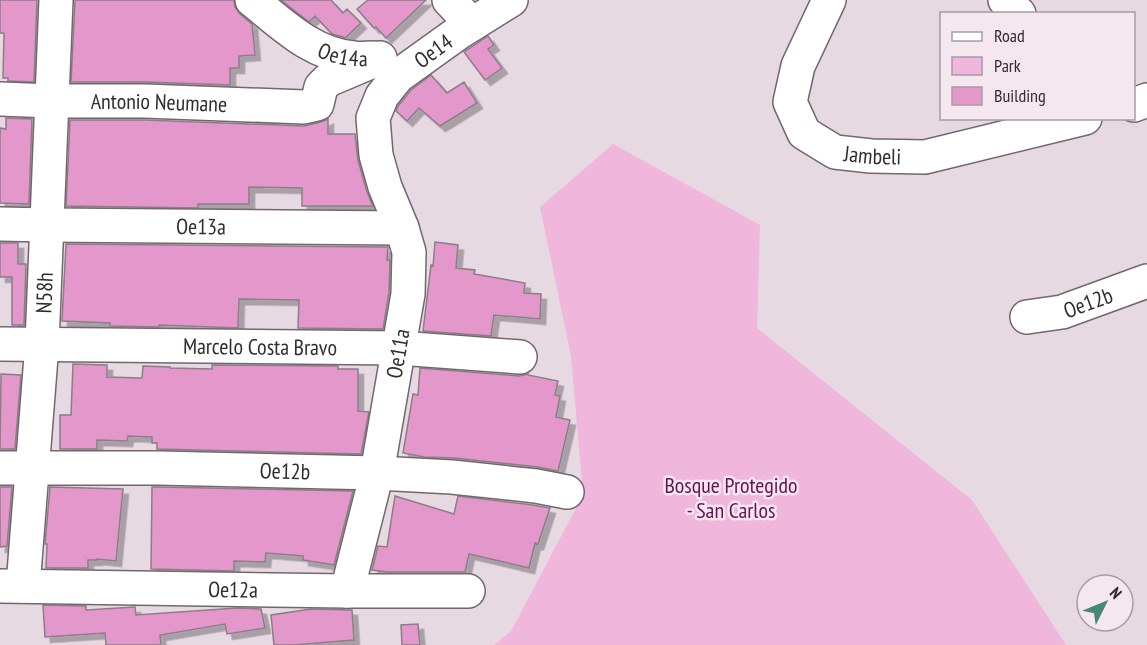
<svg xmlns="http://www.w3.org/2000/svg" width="1147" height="645" viewBox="0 0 1147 645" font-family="'PT Sans Narrow',sans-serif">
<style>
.green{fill:#f0b6dc}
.building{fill:#e397ca;stroke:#8b7e86;stroke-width:1.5;filter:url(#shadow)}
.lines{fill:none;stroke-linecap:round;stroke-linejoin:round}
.minor-casing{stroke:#73676f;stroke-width:36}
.minor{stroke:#fff;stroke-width:33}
.labels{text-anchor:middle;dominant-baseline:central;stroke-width:5;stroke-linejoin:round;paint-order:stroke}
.street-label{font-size:22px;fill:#312c2f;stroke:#f5e7ef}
.park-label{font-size:22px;fill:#6a1155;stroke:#f5e7ef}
</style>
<defs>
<filter id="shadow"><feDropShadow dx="5.5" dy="5.5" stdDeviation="0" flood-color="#0004"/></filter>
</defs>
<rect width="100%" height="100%" fill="#e7d9e2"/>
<!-- green -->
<path class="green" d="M613 144 760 225 757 328 972 500 1066 645H494L511 631 583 495 571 356 540 207Z"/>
<!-- building -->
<path class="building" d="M0 0H37L34 82 8 81V78H3L4 33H0Z
M75 0H234L235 7 240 14 252 24 255 55 239 56V68H230V85L145 82H71Z
M281 0H331L343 13 347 9 361 23 345 38 343 37 332 34 315 16 309 22Z
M368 0H426L386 38 376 27 374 28 357 9Z
M488 36 494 45 488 49 502 68 485 80 464 52Z
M431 75 447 93 464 82 477 103 440 126 419 108 407 121 396 111 398 106 411 90Z
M6 118 32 119 29 204 0 203V128L6 129Z
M328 119V134H355L358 160 367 192 373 206H302V188L249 187V204H198V208L66 206 70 120H145L304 126 321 122Z
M435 242 458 245 456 268 475 270 474 274 525 283 524 293 541 294 540 319 494 315 491 336 423 331 431 265 433 266Z
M0 243H18V264H26L24 325H12V277H0Z
M66 244 388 247 387 260H390L389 292 383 329 298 328 299 300 239 299 238 328 159 325V327L110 326V323L62 321Z
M73 364 107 365V377L142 378 143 366 170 367V368L212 369V365L338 366V369H358V411L369 412 361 454 157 449V443H152V437L128 436 127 441 97 440V449H60V415H71Z
M420 368 519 376 528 374V375L558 381 555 395 560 396 556 417 570 420 558 471 538 467 454 458 424 457 403 453 413 394 418 395Z
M1 374 21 375 15 449H0Z
M0 487H12L7 546 0 547Z
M50 487 123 489 116 561 97 559V560H88V568H46L47 544H45Z
M152 487H159L353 491 334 565 303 560V556L266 553 265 562 234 561V571L151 569Z
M395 496 454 514 458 496 533 505 550 508 538 544 535 543 529 568 469 554 465 572H387L372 570 378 546 387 547Z
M43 605 86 606V610L135 607 136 615 237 608 261 609 265 628 227 634 225 624 160 635 161 645H106L105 633 45 637Z
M311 609 352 610 354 640 294 645H274L271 615Z
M418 624 420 645H402L401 625Z"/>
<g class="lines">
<defs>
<g id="minor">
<path id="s1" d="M252 0C283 25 313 55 354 58 361 59 367 58 373 58"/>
<path d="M449 0 472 24"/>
<path id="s2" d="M829 0 798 66 790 102 804 133 835 152 871 156 925 157 1085 118"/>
<path d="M1005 0 1019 14"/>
<path id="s3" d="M0 99 52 101H145L304 107 317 104 321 87 328 80 380 58"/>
<path d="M1134 105 1147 100"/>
<path id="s4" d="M0 224 47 225 402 228"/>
<path id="s5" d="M1027 317 1062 312 1147 281"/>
<path id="s6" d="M0 344 399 348 520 357"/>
<path id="s7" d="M0 468H159L377 473 452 477 536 486 567 492"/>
<path id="s8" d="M1 586 347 591H468"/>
<path id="s9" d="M23 586 42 344 56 0"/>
<path id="s10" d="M347 591 377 473 408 294 409 252 402 228 385 187 376 155 373 118 382 96 398 76 458 33 511 0"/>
</g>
</defs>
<!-- minor casing -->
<use href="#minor" class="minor-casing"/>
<!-- minor -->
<use href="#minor" class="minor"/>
</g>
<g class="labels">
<!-- street labels -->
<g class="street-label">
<text stroke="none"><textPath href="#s1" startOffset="108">Oe14a</textPath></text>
<text stroke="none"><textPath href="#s10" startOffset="578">Oe14</textPath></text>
<text stroke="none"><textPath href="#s3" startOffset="159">Antonio Neumane</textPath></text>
<text stroke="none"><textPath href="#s2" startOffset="218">Jambeli</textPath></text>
<text stroke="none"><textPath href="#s4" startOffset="201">Oe13a</textPath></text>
<text stroke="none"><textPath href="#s9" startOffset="294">N58h</textPath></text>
<text stroke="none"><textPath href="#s5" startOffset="63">Oe12b</textPath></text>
<text stroke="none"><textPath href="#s6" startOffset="260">Marcelo Costa Bravo</textPath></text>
<text stroke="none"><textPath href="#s10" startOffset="243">Oe11a</textPath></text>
<text stroke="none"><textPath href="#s7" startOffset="285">Oe12b</textPath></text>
<text stroke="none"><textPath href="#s8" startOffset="232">Oe12a</textPath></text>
</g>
<!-- park labels -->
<g class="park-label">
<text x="731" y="485">Bosque Protegido<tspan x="731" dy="25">- San Carlos</tspan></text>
</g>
</g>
<!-- legend -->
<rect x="940" y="12" width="195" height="108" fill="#f5e7ef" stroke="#a79ca2" stroke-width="1.5"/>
<rect x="952" y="32" width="30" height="9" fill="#ffffff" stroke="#a79ca2" stroke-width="1.5"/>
<text x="994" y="42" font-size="18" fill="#312c2f">Road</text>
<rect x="952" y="57" width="30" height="18" fill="#f0b6dc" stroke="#a79ca2" stroke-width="1.5"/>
<text x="994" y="72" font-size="18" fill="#312c2f">Park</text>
<rect x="952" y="87" width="30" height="18" fill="#e397ca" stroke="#a79ca2" stroke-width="1.5"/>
<text x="994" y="102" font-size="18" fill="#312c2f">Building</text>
<!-- north arrow -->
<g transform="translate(1105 603) rotate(47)"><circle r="28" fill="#f5e7ef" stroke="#a79ca2" stroke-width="1.5"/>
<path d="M0-4.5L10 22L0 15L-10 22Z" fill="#468778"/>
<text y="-9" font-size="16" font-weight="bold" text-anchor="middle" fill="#312c2f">N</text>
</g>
</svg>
